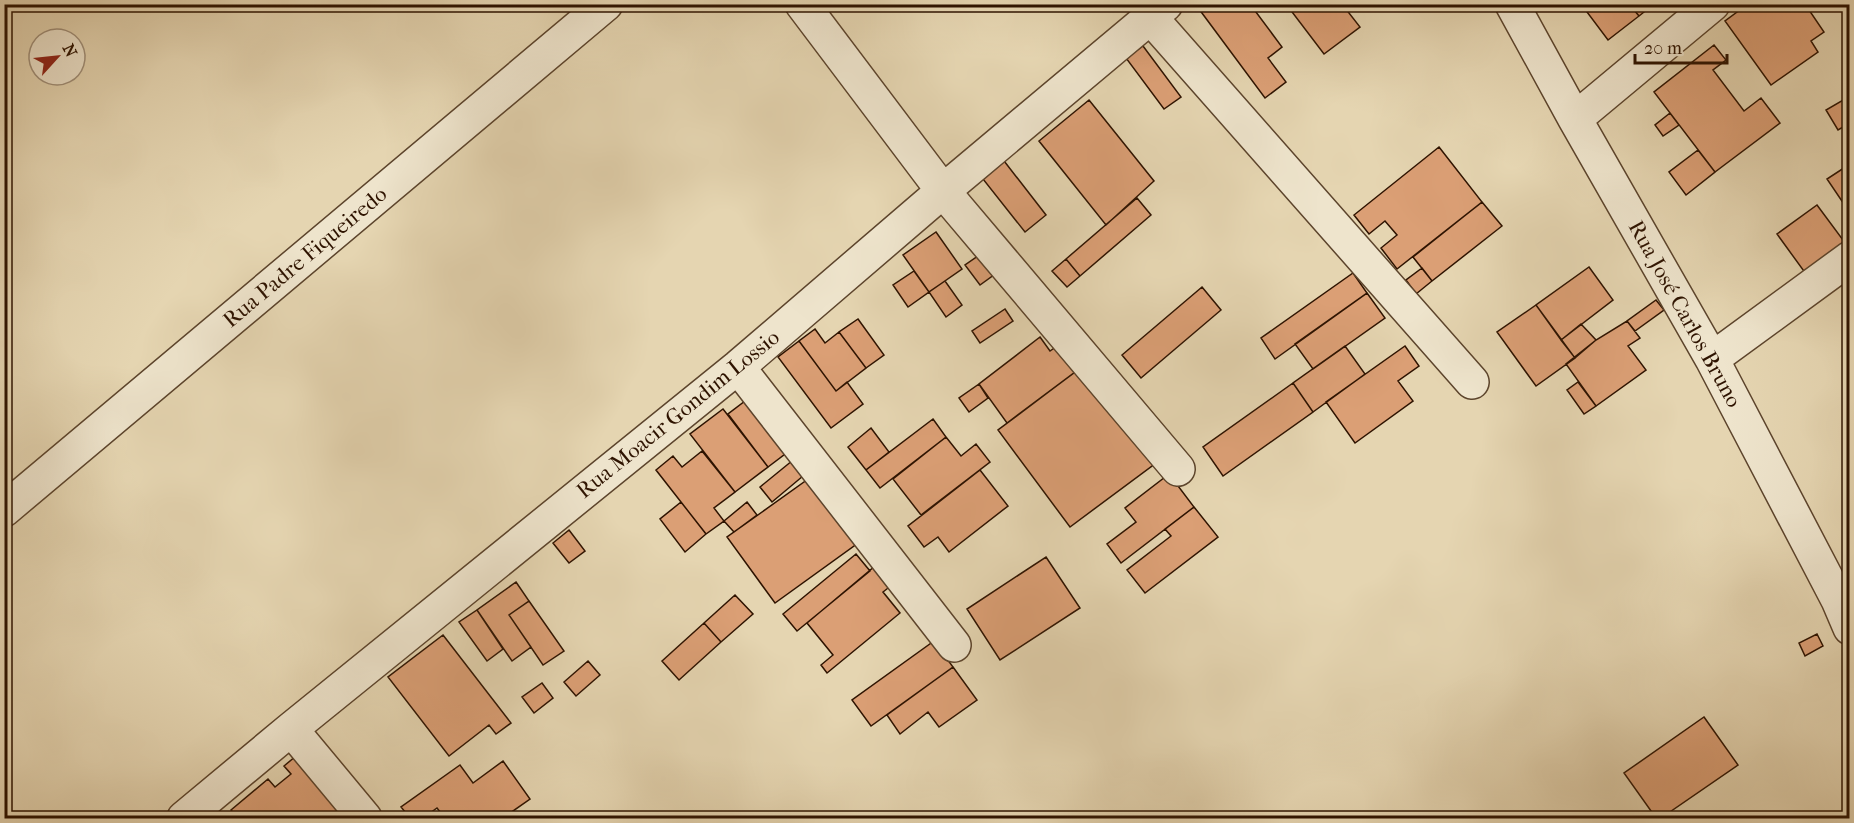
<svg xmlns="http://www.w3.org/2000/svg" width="1854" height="823" viewBox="0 0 1854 823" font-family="'IM FELL French Canon',serif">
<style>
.building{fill:#db9f75;stroke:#2e1300;stroke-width:1.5}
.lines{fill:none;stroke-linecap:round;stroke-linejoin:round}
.minor-casing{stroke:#5c442c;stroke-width:36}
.minor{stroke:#eee4cc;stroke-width:33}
.labels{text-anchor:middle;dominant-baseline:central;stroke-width:4.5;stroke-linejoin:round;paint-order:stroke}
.street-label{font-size:22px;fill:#2e1300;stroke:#eee4cc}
</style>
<rect width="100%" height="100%" fill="#e5d5b1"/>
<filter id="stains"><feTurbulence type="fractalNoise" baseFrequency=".00333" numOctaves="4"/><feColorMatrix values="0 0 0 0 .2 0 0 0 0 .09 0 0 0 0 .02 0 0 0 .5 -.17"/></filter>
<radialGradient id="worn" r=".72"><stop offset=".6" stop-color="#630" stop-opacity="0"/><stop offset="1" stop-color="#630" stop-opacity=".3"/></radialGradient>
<!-- building -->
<path class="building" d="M1205 4H1228L1231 7 1235 4H1250L1282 47 1268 58 1286 82 1265 98 1199 9Z
M1286 4H1342L1360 27 1324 54Z
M1581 4H1629L1639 16 1608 40Z
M1629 4H1654L1639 16Z
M1748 4H1805L1824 32 1811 41 1818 52 1771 85 1725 21Z
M1714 45 1726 60 1713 70 1744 111 1761 98 1780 123 1715 172 1654 92Z
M1143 46 1181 97 1164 109 1126 58Z
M1850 96V123L1838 130 1826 110Z
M1089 100 1154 181 1106 225 1039 141Z
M1670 113 1679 125 1663 136 1655 125Z
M1439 147 1482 202 1397 269 1381 248 1397 235 1385 221 1369 234 1354 215Z
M1698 150 1715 172 1686 195 1669 172Z
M1001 157 1046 215 1025 232 979 174Z
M1850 164V213L1827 179Z
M1137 198 1151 215 1080 276 1066 259Z
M1482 202 1502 226 1432 281 1413 257Z
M1817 205 1846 244 1806 274 1777 234Z
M936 232 962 269 929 292 903 255Z
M988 249 1002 269 980 285 965 265Z
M1066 259 1080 276 1067 287 1052 271Z
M1589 267 1613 300 1561 340 1536 305Z
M1422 268 1432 281 1416 294 1406 280Z
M914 271 929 292 908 307 893 285Z
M1353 273 1367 293 1275 359 1261 338Z
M945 281 962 305 946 317 929 292Z
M1202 287 1221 310 1141 378 1122 355Z
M1367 293 1385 318 1313 369 1295 344Z
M1656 300 1664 310 1635 331 1627 321Z
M1536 305 1575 358 1536 386 1497 332Z
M1005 309 1013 321 980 343 972 331Z
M858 319 884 355 866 368 839 332Z
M1627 321 1640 338 1628 346 1646 370 1596 406 1566 364 1596 340Z
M1581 324 1596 340 1575 358 1561 340Z
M815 329 825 343 839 332 866 368 836 391 799 341Z
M1040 337 1050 351 1063 342 1083 366 1007 423 979 384Z
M799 341 836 391 847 382 863 404 831 428 778 357Z
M1345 346 1365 374 1313 412 1293 383Z
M1405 346 1419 366 1398 381 1413 401 1355 443 1326 402Z
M1083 366 1156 463 1070 527 998 430Z
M1578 382 1596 406 1584 414 1567 390Z
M1293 383 1313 412 1223 476 1203 447Z
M979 384 988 398 969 412 959 398Z
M749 398 789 451 768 467 728 414Z
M723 409 768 467 735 492 690 434Z
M933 419 946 437 880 488 866 470Z
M871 428 889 452 866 470 848 447Z
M946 437 961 456 976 444 990 462 921 515 893 479Z
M702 451 735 492 714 508 724 521 706 534 656 470 673 456 682 467Z
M798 456 809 471 772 502 760 487Z
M980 470 1008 506 949 552 938 537 924 547 908 526Z
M818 472 865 538 775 603 727 537Z
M1169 474 1194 507 1121 563 1107 544 1136 522 1125 508Z
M681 502 706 534 685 552 660 519Z
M747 502 757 515 734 532 724 521Z
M1194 507 1218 537 1145 593 1127 570 1171 536 1165 529Z
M569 530 585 551 569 563 553 543Z
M856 554 870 571 797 631 783 614Z
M1046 557 1080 608 1000 660 967 609Z
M881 561 897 581 883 592 900 613 827 673 821 665 833 655 807 623Z
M516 582 529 601 509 615 531 647 512 661 477 610Z
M735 595 753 614 721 642 704 623Z
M529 601 564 651 543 665 509 615Z
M477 610 503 649 487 661 459 622Z
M704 623 721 642 679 680 662 661Z
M1817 634 1823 646 1805 656 1799 643Z
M443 635 511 723 496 734 489 725 449 756 388 677Z
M934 641 953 667 871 726 852 700Z
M588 661 600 675 576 696 564 682Z
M953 667 977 700 939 727 928 712 900 734 887 715Z
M542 683 553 698 534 713 522 697Z
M1704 717 1738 765 1661 818H1656L1624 773Z
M302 751 359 818H239L231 810 268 779 275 787 291 774 284 766Z
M503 761 530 799 503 818H445L437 808 423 818H410L401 807 460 765 473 783Z"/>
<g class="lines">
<defs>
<path id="minor" d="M802 4 943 191 1178 469
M1512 4 1575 119 1712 359 1838 600 1850 628
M1151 18 1472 382
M1575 119 1713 4
M1712 359 1850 258
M738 367 954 645
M4 510 606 4
M291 729 365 818
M184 818 291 729 738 367 943 191 1166 4"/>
</defs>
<!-- minor casing -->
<use href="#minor" class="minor-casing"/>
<!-- minor -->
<use href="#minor" class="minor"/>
</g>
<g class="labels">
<!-- street labels -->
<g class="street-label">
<text transform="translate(305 257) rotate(-40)">Rua Padre Fiqueiredo</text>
<text transform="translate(1685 314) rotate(61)">Rua José Carlos Bruno</text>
<text transform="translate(678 414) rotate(-39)">Rua Moacir Gondim Lossio</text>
</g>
</g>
<!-- margin -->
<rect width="1854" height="823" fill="none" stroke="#e5d5b1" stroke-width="24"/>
<rect x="6" y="6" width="1842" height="811" fill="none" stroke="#2e1300" stroke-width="3"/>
<rect x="12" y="12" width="1830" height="799" fill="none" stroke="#2e1300" stroke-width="1.5"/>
<!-- north arrow -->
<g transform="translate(57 57) rotate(63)"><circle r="28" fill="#eee4cc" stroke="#a1907a" stroke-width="1.5"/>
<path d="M0-4.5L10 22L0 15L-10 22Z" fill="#8f2418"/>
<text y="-9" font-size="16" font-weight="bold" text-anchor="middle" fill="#2e1300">N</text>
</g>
<!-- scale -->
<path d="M1635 54v9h92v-9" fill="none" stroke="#2e1300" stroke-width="3"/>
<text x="1644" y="54" font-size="18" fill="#2e1300" stroke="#eee4cc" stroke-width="4.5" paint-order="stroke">20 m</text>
<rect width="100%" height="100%" filter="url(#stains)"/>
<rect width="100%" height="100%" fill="url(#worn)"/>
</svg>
